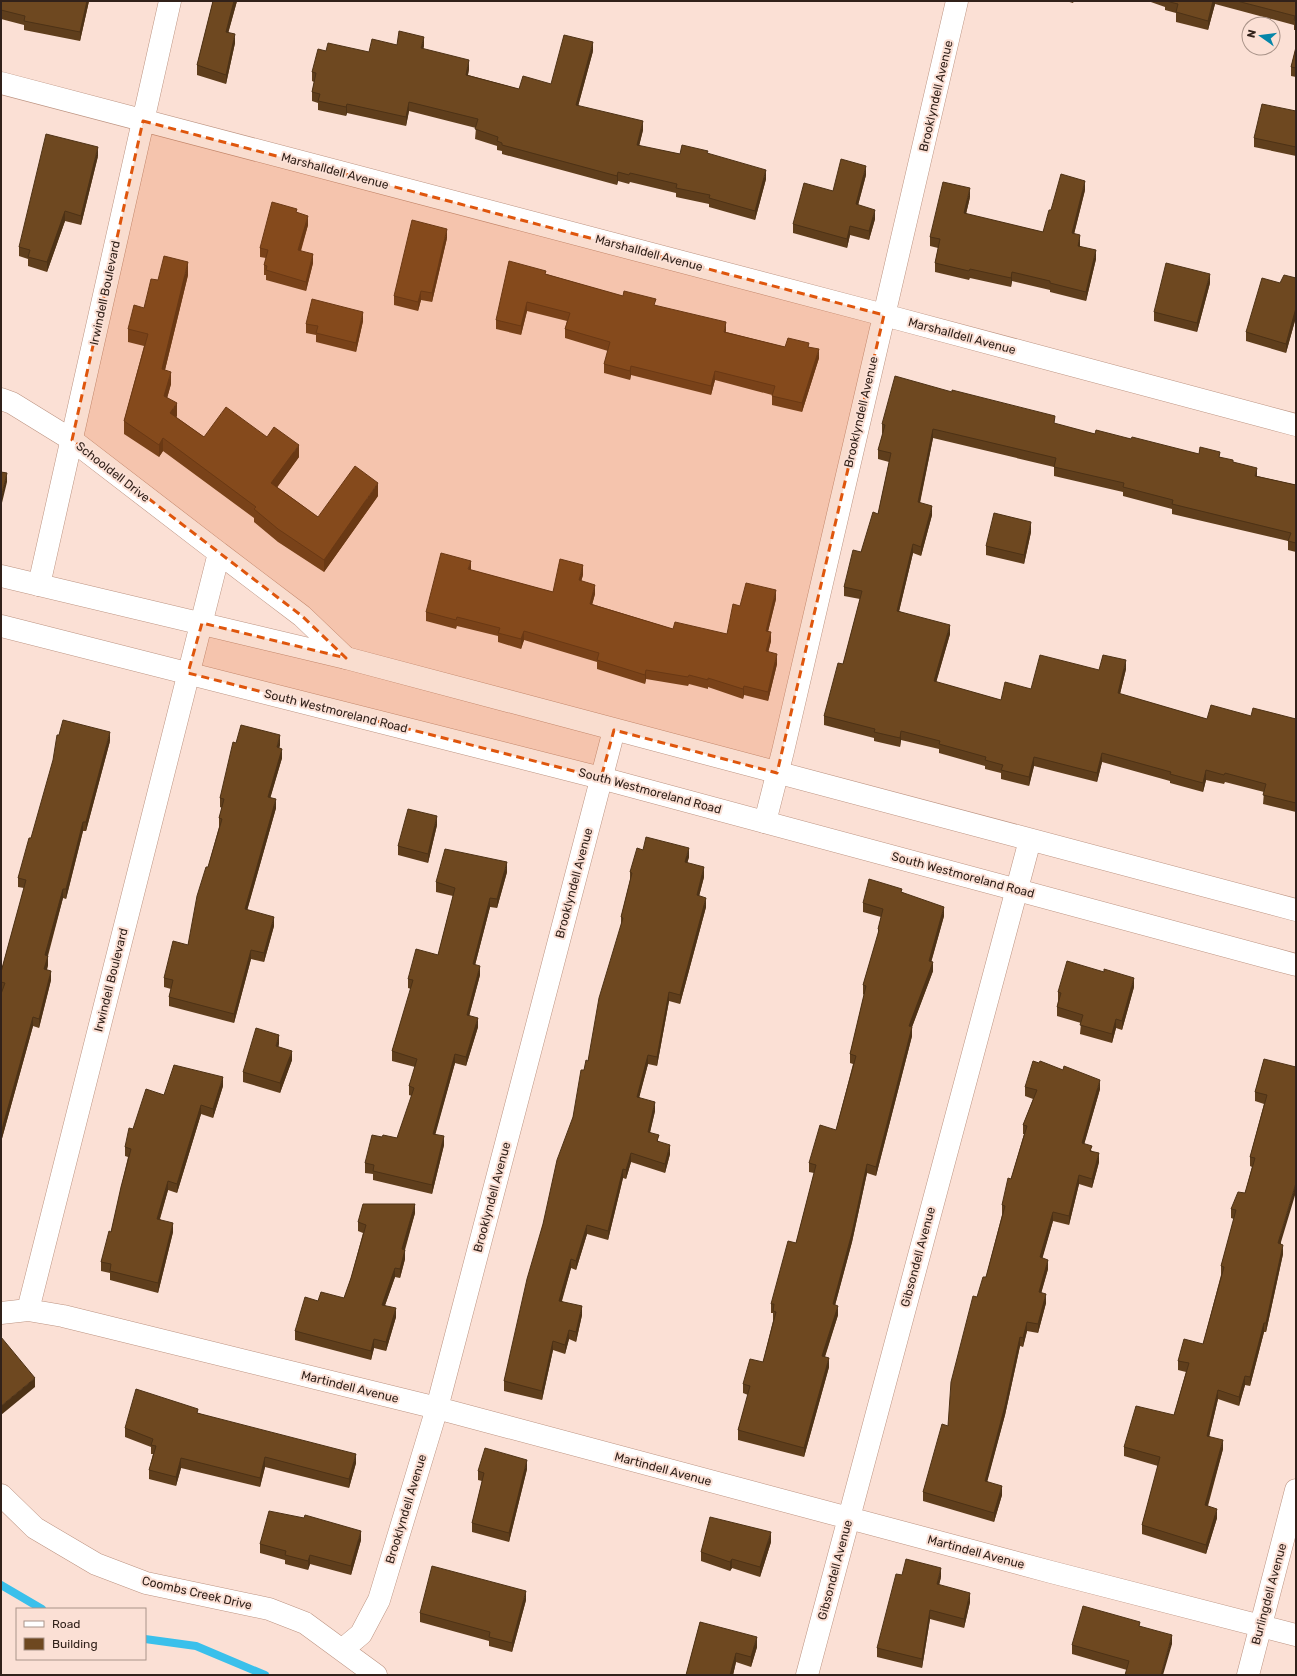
<svg xmlns="http://www.w3.org/2000/svg" width="1297" height="1676" viewBox="0 0 1297 1676" font-family="Rubik,sans-serif">
<style>
.lines{fill:none;stroke-linecap:round;stroke-linejoin:round}
.stream{stroke:#3ac0eb;stroke-width:8}
.minor-casing{stroke:#bc9381;stroke-width:23}
.secondary-casing{stroke:#bc9381;stroke-width:23}
.minor{stroke:#fff;stroke-width:22}
.secondary{stroke:#fff;stroke-width:22}
.wall{fill:#5f3e1c}
.shaded-wall{fill:#4d3216}
.building{fill:#6e4820;stroke:#4d3216}
.marked{fill:#df560d;fill-opacity:0.2;stroke:#df560d;stroke-width:3;stroke-dasharray:8 5;stroke-linejoin:round}
.labels{text-anchor:middle;dominant-baseline:central;stroke-width:4;stroke-linejoin:round;paint-order:stroke}
.street-label{font-size:12px;fill:#31211a;stroke:#fbe0d5}
</style>
<rect width="100%" height="100%" fill="#fbe0d5"/>
<g class="lines">
<!-- stream -->
<path class="stream" d="M1 1585 42 1609
M145 1639 196 1646 265 1675"/>
<defs>
<path id="minor" d="M1 83 884 315 1296 425
M1 399 12 403 72 440 219 553 28 1310
M219 553 302 616 346 658
M39 585 170 1
M765 822 783 751 957 1
M1 1313 28 1310 63 1316 437 1408 1051 1572 1296 1635
M1 1495 35 1528 96 1564 146 1583 269 1609 305 1623 376 1675
M342 1650 361 1634 379 1600 437 1408 614 730
M807 1675 1030 840
M1248 1675 1296 1490"/>
<path id="secondary" d="M1 576 346 658 1296 910
M1 626 601 778 1296 965"/>
</defs>
<!-- minor casing -->
<use href="#minor" class="minor-casing"/>
<!-- secondary casing -->
<use href="#secondary" class="secondary-casing"/>
<!-- minor -->
<use href="#minor" class="minor"/>
<!-- secondary -->
<use href="#secondary" class="secondary"/>
</g>
<!-- wall -->
<path class="wall" d="M1 1H89L80 41 24 30V25L1 19Z
M213 1H237L228 33 235 43 226 84 197 75V65Z
M1066 1H1074L1073 3Z
M1148 1H1296V30H1294V25L1215 4 1208 30 1176 22V13L1165 10V7Z
M397 45 424 46 423 49 469 69 468 75 519 89 551 84 593 51 578 106 643 130 639 146 680 154H708L766 179 755 220 709 207V204L676 197V193L630 182 629 184 618 181 617 185 502 154V151L497 150V146L475 139 476 128 409 111 406 126 347 113 346 116 318 110V103L312 101V92L314 82 312 81V72L326 51 369 52Z
M1296 47V77L1291 76V67Z
M1296 111V156L1254 147V138Z
M98 156 81 225 65 221 47 272 28 266V259L19 256V247Z
M866 175 858 205 875 219 869 240 850 235 847 248 793 233V224L833 191Z
M1085 190 1074 234 1080 245V246L1096 259 1086 301 1050 292V290L1012 281 1011 287 970 278 969 280 935 272V263L938 248 930 246V237L970 197 966 214 1043 232 1051 210Z
M297 212 308 225 301 251 313 263 306 291 266 280V275H264V265L266 258 260 257V248Z
M447 238 432 302 421 300 418 311 394 305V296Z
M546 274 656 306 726 332 785 347H809L819 358 802 412 772 405V395L715 380 711 395 631 375 630 380 604 373V364L608 351 565 338V329L567 321 527 311 521 335 496 329V320Z
M188 275 165 370 171 384 167 398 177 416 176 417 204 437H267L299 457 277 487 318 517 378 496 324 572 278 542 254 522V518L163 451 159 457 124 434V421L144 346 128 342V329L144 308 158 280Z
M1296 278V317L1286 353 1246 341V332L1280 283Z
M1210 283 1197 332 1154 321V312Z
M363 321 356 352 316 342V335L306 333V324Z
M882 424H1055L1095 434 1131 439 1199 454 1220 457 1233 462 1257 476 1296 485V552L1288 550V541L1172 514V509L1123 496V492L1054 476V467L933 438 920 503 932 515 921 556 913 553 899 611 950 634 936 682 1001 700 1031 689 1099 670 1126 669 1120 694 1207 719 1251 716 1296 719V812L1263 804 1264 792 1225 782 1224 784 1206 780 1203 792 1170 783V781L1102 762 1097 782 1034 766 1029 786 1001 779V773L985 769V766L939 753V749L901 740 900 747 874 741V738L824 725V716L843 664 860 599 844 596V587L861 552 878 514 889 462 878 459V450L883 433H882Z
M1031 532 1024 564 986 555V546Z
M471 570 553 592 583 575 581 581 595 594 592 604 673 629 727 634 740 606 776 599 768 631 771 641 768 652 777 664 768 701 744 695 743 699 708 687V689L689 684 688 686 646 679 645 684 597 669V662L524 640 521 649 498 642V636L457 626 456 629 426 621V612Z
M110 741 86 831H83L66 899 63 898 48 956V965L47 970 51 980 39 1028 33 1026 1 1142V994L2 991H1V972L24 888 18 887V878L31 838Z
M236 743 280 745 279 748 282 758 270 798 276 808 247 910 274 926 264 962 251 959 234 1023 169 1006V997L171 989 164 987V978L188 945 208 867 219 827V818L222 808 220 807V798Z
M437 825 428 863 398 855V846Z
M643 850 689 857 687 863 704 877 699 896 706 907 680 1004 669 1001 657 1066 648 1064 639 1097 655 1111 650 1132 670 1154 665 1173 631 1162 626 1179 623 1178 608 1240 587 1234 576 1270 571 1268 562 1301 582 1315 576 1342 569 1339 565 1354 553 1350 542 1400 504 1391V1381L543 1224 573 1117 584 1070 588 1061 621 926V917L630 880V872Z
M507 872 497 908 490 907 475 965 480 975 469 1016 478 1027 466 1066 455 1063 435 1134 444 1145 432 1194 373 1180V1174L365 1173V1163L382 1137 397 1138 412 1096 409 1095V1086L415 1067 392 1061V1051L411 989 408 988V979L438 955 453 896 436 892V882Z
M902 892 944 916 931 962 933 971 912 1027V1036L876 1176 867 1173 852 1242 835 1305 838 1315 825 1357 829 1367 804 1457 738 1440V1430L748 1395 743 1393V1384L763 1362 773 1321V1313H771V1304L796 1243 814 1173 809 1172V1163L836 1130 853 1064 850 1063V1054L864 995 863 994V985L878 935V929L881 917 863 912V903Z
M1134 987 1122 1030 1116 1028 1112 1043 1080 1034 1081 1023 1057 1016V1007L1058 1001V992Z
M279 1044 278 1047 292 1060 280 1093 243 1082V1072Z
M1264 1059 1281 1244 1283 1254 1266 1332H1264L1250 1386 1245 1385 1239 1406 1218 1399 1209 1437 1223 1449 1208 1506 1217 1518 1206 1554 1142 1534V1525L1158 1466 1124 1456V1447L1174 1415 1186 1372 1178 1370V1361L1203 1344 1221 1275V1266L1234 1219 1231 1218V1209L1245 1193 1252 1167 1250 1166V1157L1264 1104 1255 1101V1092Z
M223 1086 213 1118 201 1114 177 1193 168 1190 160 1219 173 1232 158 1293 110 1280V1273L101 1271V1262L111 1232 128 1157 125 1156V1147L133 1129 164 1095Z
M1025 1087 1100 1089 1084 1144 1092 1151 1099 1162 1092 1188 1079 1184 1069 1225 1053 1221 1042 1258 1048 1269 1041 1293 1046 1303 1038 1333 1027 1331 1023 1347 1020 1346 1005 1415 987 1481 1002 1495 994 1522 923 1501V1492L948 1426 977 1297 986 1277 1002 1215V1205L1011 1179 1024 1134H1023V1125L1033 1099 1025 1096Z
M415 1213 405 1250V1259L400 1278 395 1277 385 1305 396 1317 386 1351 374 1348 371 1360 295 1340V1331L318 1301 344 1298 351 1278 363 1233 358 1231V1222Z
M198 1413 356 1463 349 1488 265 1467 260 1487 181 1468 176 1486 149 1479V1470L153 1454H151V1447L125 1437V1428Z
M527 1469 509 1542 472 1532V1523L482 1481 478 1480V1471Z
M361 1540 351 1575 310 1564 308 1570 285 1564V1560L260 1553V1544Z
M771 1542 760 1577 732 1568 730 1571 701 1561V1552Z
M941 1577 939 1585 970 1602 964 1628 930 1619 922 1668 877 1657V1648Z
M526 1600 512 1652 489 1646V1641L420 1622V1613Z
M700 1622 757 1647 751 1667 736 1662 733 1675H686Z
M1140 1626 1172 1644 1127 1670 1072 1654V1645Z"/>
<!-- shaded-wall -->
<path class="shaded-wall" d="M87 1H89L80 41V32Z
M234 1H237L226 41V32Z
M1213 1H1215V4L1208 30V21Z
M235 34V43L226 84V75Z
M424 37V46L421 57V48Z
M593 42V51L576 114V105Z
M469 60V69L466 84V75Z
M409 102V111L406 126V117Z
M347 104V113L346 116V107Z
M643 121V130L637 154V145Z
M98 147V156L81 225V216Z
M866 166V175L856 213V204Z
M766 170V179L755 220V211Z
M618 172V181L617 185V176Z
M1085 181V190L1072 242V233Z
M970 188V197L964 222V213Z
M875 210V219L869 240V231Z
M65 211V221L47 272V262Z
M308 216V225L298 259V250Z
M850 226V235L847 248V239Z
M447 229V238L432 302V293Z
M1080 235V245L1078 255V246Z
M1096 250V259L1086 301V292Z
M313 254V263L306 291V282Z
M188 262V275L162 382V369Z
M1012 272V281L1011 287V278Z
M1210 274V283L1197 332V323Z
M421 291V300L418 311V302Z
M527 302V311L521 335V326Z
M1296 308V317L1286 353V344Z
M363 312V321L356 352V343Z
M726 322V331L724 341V332Z
M819 349V358L802 412V403Z
M631 366V375L630 380V371Z
M715 371V380L711 395V386Z
M171 372V384L164 409V396Z
M177 403V416L170 426V413Z
M933 429V438L918 511V502Z
M163 438V451L159 457V445Z
M299 445V457L271 496V483Z
M1257 468V477L1255 476Z
M7 473V482L1 507V498Z
M378 483V496L324 572V560Z
M932 506V515L921 556V547Z
M1031 522V532L1024 564V555Z
M913 544V553L897 620V611Z
M471 561V570L468 579V569Z
M583 565V575L579 589V580Z
M595 585V594L590 613V604Z
M776 590V599L766 640V631Z
M950 625V634L934 690V681Z
M524 631V640L521 649V639Z
M771 632V641L766 661V651Z
M777 654V664L768 701V692Z
M1126 660V669L1118 702V693Z
M646 670V679L645 684V675Z
M744 686V695L743 699V689Z
M901 731V740L900 747V738Z
M110 732V741L86 831V822Z
M280 735V745L277 756V747Z
M282 749V758L268 806V797Z
M1102 753V762L1097 782V773Z
M1034 757V766L1029 786V777Z
M1206 770V780L1203 792V783Z
M276 799V808L245 918V909Z
M437 816V825L428 863V854Z
M83 822V831L66 899V889Z
M689 848V857L685 871V862Z
M507 862V872L497 908V899Z
M704 867V877L697 904V895Z
M63 889V898L45 964V955Z
M490 898V907L473 973V964Z
M706 898V907L680 1004V995Z
M944 907V916L929 970V961Z
M274 917V926L264 962V953Z
M251 950V959L234 1023V1014Z
M48 956V965L44 978V969Z
M933 962V971L909 1035V1026Z
M480 966V975L467 1024V1015Z
M51 971V980L39 1028V1019Z
M1134 978V987L1122 1030V1021Z
M669 992V1001L657 1066V1057Z
M33 1017V1026L1 1142V1133Z
M478 1018V1027L466 1066V1057Z
M1116 1019V1028L1112 1043V1034Z
M912 1027V1036L876 1176V1167Z
M279 1035V1044L276 1055V1046Z
M292 1051V1060L280 1093V1083Z
M455 1054V1063L433 1143V1134Z
M648 1055V1064L637 1106V1097Z
M223 1077V1086L213 1118V1109Z
M1100 1080V1089L1082 1152V1143Z
M655 1102V1111L648 1141V1132Z
M201 1105V1114L177 1193V1184Z
M444 1136V1145L432 1194V1185Z
M670 1145V1154L665 1173V1164Z
M631 1153V1162L626 1179V1170Z
M1099 1153V1162L1092 1188V1179Z
M867 1164V1173L852 1242 833 1313V1304Z
M623 1169V1178L608 1240V1231Z
M1079 1175V1184L1069 1225V1216Z
M168 1181V1190L157 1228V1219Z
M1296 1183V1192L1278 1252V1243Z
M415 1204V1213L402 1258V1249Z
M1053 1212V1221L1040 1267V1257Z
M173 1223V1232L158 1293V1283Z
M587 1225V1234L576 1270V1261Z
M1283 1245V1254L1266 1332V1323Z
M405 1250V1259L400 1278V1269Z
M571 1259V1268L559 1310V1301Z
M1048 1260V1269L1039 1301V1292Z
M395 1268V1277L382 1314V1305Z
M1046 1294V1303L1038 1333V1324Z
M582 1306V1315L576 1342V1332Z
M838 1306V1315L822 1365V1356Z
M396 1308V1317L386 1351V1342Z
M1027 1322V1331L1023 1347V1338Z
M1264 1323V1332L1250 1386V1377Z
M569 1330V1339L565 1354V1345Z
M1020 1337V1346L1005 1415 985 1490V1481Z
M374 1339V1348L371 1360V1351Z
M553 1341V1350L542 1400V1391Z
M829 1358V1367L804 1457V1448Z
M1245 1376V1385L1239 1406V1397Z
M35 1378V1387L1 1415V1406Z
M1218 1390V1399L1207 1445V1436Z
M1223 1440V1449L1205 1514V1505Z
M356 1454V1463L349 1488V1479Z
M265 1457V1467L260 1487V1478Z
M181 1458V1468L176 1486V1477Z
M527 1460V1469L509 1542V1533Z
M1002 1486V1495L994 1522V1513Z
M1217 1509V1518L1206 1554V1545Z
M361 1531V1540L351 1575V1566Z
M771 1532V1542L760 1577V1567Z
M310 1555V1564L308 1570V1561Z
M732 1559V1568L730 1571V1562Z
M941 1568V1577L937 1593V1584Z
M526 1591V1600L512 1652V1643Z
M970 1593V1602L964 1628V1619Z
M930 1610V1619L922 1668V1659Z
M1172 1635V1644L1163 1675H1161Z
M757 1637V1647L751 1667V1657Z
M736 1653V1662L733 1675H730Z"/>
<!-- building -->
<path class="building" d="M1 1H87L80 32 24 21 25 16 1 10Z
M213 1H234L226 32 235 34 226 75 197 65Z
M1166 1H1213L1208 21 1176 12 1178 4Z
M1237 1H1296V21L1294 20 1295 16Z
M399 31 424 37 421 48 469 60 466 75 519 89 523 76 551 84 564 35 593 42 576 105 643 121 637 145 680 154 682 145 708 151 707 153 766 170 755 211 709 198 710 195 676 188 677 184 630 173 629 175 618 172 617 176 502 145V143L497 141 498 137 475 129 478 119 409 102 406 117 347 104 346 107 318 101 320 94 312 92 316 73 312 72 318 49 326 51 328 43 369 52 372 39 397 45Z
M1296 47V68L1291 67Z
M1262 104 1296 111V147L1254 138Z
M46 134 98 147 81 216 65 211 47 262 28 257 30 250 19 247Z
M841 159 866 166 856 204 875 210 869 231 850 226 847 239 793 224 804 183 833 191Z
M1061 174 1085 181 1072 233 1080 235 1078 246 1096 250 1086 292 1050 283V281L1012 272 1011 278 970 269 969 271 935 263 940 239 930 237 943 182 970 188 964 213 1043 232 1049 210H1051Z
M272 202 297 209 296 212 308 216 298 250 313 254 306 282 266 270 267 266 264 265 268 250 260 248Z
M412 220 447 229 432 293 421 291 418 302 394 296Z
M164 256 188 262 162 369 171 372 164 396 177 403 170 413 204 437 226 407 267 437 274 427 299 445 271 483 318 517 355 466 378 483 324 560 278 529 254 509 256 507 163 438 159 445 124 421 148 334 128 329 134 305 144 308 151 279 158 280Z
M509 261 546 271 545 274 623 296 624 291 656 299 654 305 726 322 724 332 785 347 788 338 809 343 808 347 819 349 802 403 772 396 775 386 715 371 711 386 631 366 630 371 604 364 610 342 565 329 570 313 527 302 521 326 496 320Z
M1166 263 1210 274 1197 323 1154 312Z
M1284 275 1296 278V308L1286 344 1246 332 1262 278 1280 283Z
M312 299 363 312 356 343 316 333 318 326 306 324Z
M895 376 952 392V390L1055 416 1054 423 1095 434 1096 430 1131 439 1132 437 1199 454 1200 447 1220 452 1219 457 1233 460V462L1257 468 1255 476 1296 485V543L1288 541 1291 533 1172 504 1173 500 1123 487 1124 483 1054 467 1056 458 933 429 918 502 932 506 921 547 913 544 897 611 950 625 934 681 1001 700 1005 682 1031 689 1040 655 1099 670 1103 655 1126 660 1118 693 1207 719 1211 705 1251 716 1253 708 1296 719V803L1263 795 1266 784 1225 773 1224 775 1206 770 1203 783 1170 774 1171 772 1102 753 1097 773 1034 757 1029 777 1001 770 1003 765 985 760 986 757 939 744 940 741 901 731 900 738 874 732 875 729 824 716 838 663 843 664 862 591 844 587 853 550 861 552 873 512 878 514 891 453 878 450 885 425 882 424Z
M1 472 7 473 1 498Z
M994 513 1031 522 1024 555 986 546Z
M441 553 471 561 468 569 553 592 560 559 583 565 579 580 595 585 590 604 673 629 675 622 727 634 733 604 740 606 746 583 776 590 766 631 771 632 766 651 777 654 768 692 744 686 743 689 708 678V680L689 675 688 677 646 670 645 675 597 660 599 653 524 631 521 639 498 633 500 628 457 617 456 620 426 612Z
M63 720 110 732 86 822H83L66 889H63L45 955 48 956 44 969 51 971 39 1019 33 1017 1 1133V994L5 983 1 982V972L26 880 18 878 29 838H31L53 760 57 735H59Z
M241 725 280 735 277 747 282 749 268 797 276 799 245 909 274 917 264 953 251 950 234 1014 169 997 173 980 164 978 173 941 188 945 197 896 206 867H208L222 819 219 818 224 799 220 798 233 742 236 743Z
M408 809 437 816 428 854 398 846Z
M646 837 689 848 685 862 704 867 697 895 706 898 680 995 669 992 657 1057 648 1055 637 1097 655 1102 648 1132 659 1135 657 1141 670 1145 665 1164 631 1153 626 1170 623 1169 608 1231 587 1225 576 1261 571 1259 559 1301 582 1306 576 1332 569 1330 565 1345 553 1341 542 1391 504 1381 527 1279 543 1224 557 1160 573 1117 581 1070H584L586 1060 588 1061 599 998 623 918 621 917 632 873 630 872 637 848 643 850Z
M445 849 507 862 497 899 490 898 473 964 480 966 467 1015 478 1018 466 1057 455 1054 433 1134 444 1136 432 1185 373 1171 374 1165 365 1163 372 1135 382 1137 383 1135 397 1138 414 1088 409 1086 417 1059 392 1051 413 980 408 979 416 949 438 955 455 888 436 882Z
M869 879 902 889 901 892 944 907 929 961 933 962 909 1026 912 1027 876 1167 867 1164 852 1233 833 1304 838 1306 822 1356 829 1358 804 1448 738 1430 750 1386 743 1384 750 1359 763 1362 776 1312 773 1311 774 1304H771L788 1241 796 1243 816 1165 809 1163 820 1125 836 1130 856 1056 850 1054 866 986 863 985 879 930 878 929 883 909 863 903Z
M1067 961 1104 972V969L1134 978 1122 1021 1116 1019 1112 1034 1080 1025 1083 1015 1057 1007 1061 993 1058 992Z
M256 1028 279 1035 276 1046 292 1051 280 1083 243 1072Z
M1264 1059 1296 1067V1183L1278 1243 1283 1245 1266 1323H1264L1250 1377 1245 1376 1239 1397 1218 1390 1207 1436 1223 1440 1205 1505 1217 1509 1206 1545 1142 1525 1160 1457 1124 1447 1136 1406 1174 1415 1189 1363 1178 1361 1184 1339 1203 1344 1224 1267 1221 1266 1236 1210 1231 1209 1238 1192 1245 1193 1255 1158 1250 1157 1267 1095 1255 1092Z
M1033 1061 1039 1063 1040 1061 1063 1070 1064 1066 1100 1080 1082 1143 1092 1146 1090 1151 1099 1153 1092 1179 1079 1175 1069 1216 1053 1212 1040 1257 1048 1260 1039 1292 1046 1294 1038 1324 1027 1322 1023 1338 1020 1337 1005 1406 985 1481 1002 1486 994 1513 923 1492 942 1424 948 1426 951 1382 973 1296 977 1297 983 1277H986L1005 1206 1002 1205 1008 1178 1011 1179 1027 1126 1023 1125 1037 1090 1025 1087Z
M174 1065 223 1077 213 1109 201 1105 177 1184 168 1181 157 1219 173 1223 158 1283 110 1271 111 1264 101 1262 109 1231 111 1232 121 1187 131 1149 125 1147 129 1128 133 1129 146 1089 164 1095Z
M363 1204H415L402 1249 405 1250 400 1269 395 1268 382 1305 396 1308 386 1342 374 1339 371 1351 295 1331 305 1297 318 1301 321 1292 344 1298 351 1278 366 1225 358 1222Z
M1 1337 35 1378 1 1406Z
M136 1389 198 1409 197 1413 356 1454 349 1479 265 1457 260 1478 181 1458 176 1477 149 1470 156 1446 151 1445 153 1439 125 1428Z
M485 1448 527 1460 509 1533 472 1523 484 1473 478 1471Z
M269 1511 304 1518 305 1515 361 1531 351 1566 310 1555 308 1561 285 1555 286 1551 260 1544Z
M710 1517 771 1532 760 1567 732 1559 730 1562 701 1552Z
M906 1559 941 1568 937 1584 970 1593 964 1619 930 1610 922 1659 877 1648 896 1574 902 1575Z
M432 1566 526 1591 512 1643 489 1637 490 1632 420 1613Z
M1083 1606 1140 1622 1139 1626 1172 1635 1161 1675H1125L1129 1661 1072 1645Z
M700 1622 757 1637 751 1657 736 1653 730 1675H686Z"/>
<!-- marked area -->
<path class="marked" d="M143 121 884 315 777 773 614 730 601 778 188 673 202 623 346 658 302 616 72 440Z"/>
<g class="labels">
<!-- street labels -->
<g class="street-label">
<text transform="translate(936 96) rotate(-77)">Brooklyndell Avenue</text>
<text transform="translate(335 171) rotate(15)">Marshalldell Avenue</text>
<text transform="translate(649 253) rotate(15)">Marshalldell Avenue</text>
<text transform="translate(105 293) rotate(-78)">Irwindell Boulevard</text>
<text transform="translate(962 336) rotate(15)">Marshalldell Avenue</text>
<text transform="translate(861 412) rotate(-77)">Brooklyndell Avenue</text>
<text transform="translate(113 472) rotate(38)">Schooldell Drive</text>
<text transform="translate(336 711) rotate(14)">South Westmoreland Road</text>
<text transform="translate(650 791) rotate(15)">South Westmoreland Road</text>
<text transform="translate(963 875) rotate(15)">South Westmoreland Road</text>
<text transform="translate(574 883) rotate(-75)">Brooklyndell Avenue</text>
<text transform="translate(111 980) rotate(-76)">Irwindell Boulevard</text>
<text transform="translate(492 1197) rotate(-75)">Brooklyndell Avenue</text>
<text transform="translate(918 1257) rotate(-75)">Gibsondell Avenue</text>
<text transform="translate(350 1387) rotate(14)">Martindell Avenue</text>
<text transform="translate(663 1469) rotate(15)">Martindell Avenue</text>
<text transform="translate(406 1509) rotate(-73)">Brooklyndell Avenue</text>
<text transform="translate(976 1552) rotate(15)">Martindell Avenue</text>
<text transform="translate(835 1570) rotate(-75)">Gibsondell Avenue</text>
<text transform="translate(197 1593) rotate(13)">Coombs Creek Drive</text>
<text transform="translate(1269 1594) rotate(-75)">Burlingdell Avenue</text>
</g>
</g>
<!-- border -->
<rect width="1297" height="1676" fill="none" stroke="#31211a" stroke-width="4"/>
<!-- legend -->
<rect x="16" y="1608" width="130" height="52" fill="#fbe0d5" stroke="#aa948a"/>
<rect x="24" y="1621" width="20" height="6" fill="#ffffff" stroke="#aa948a"/>
<text x="52" y="1628" font-size="12" fill="#31211a">Road</text>
<rect x="24" y="1638" width="20" height="12" fill="#6e4820" stroke="#aa948a"/>
<text x="52" y="1648" font-size="12" fill="#31211a">Building</text>
<!-- north arrow -->
<g transform="translate(1261 36) rotate(284)"><circle r="19" fill="#fbe0d5" stroke="#aa948a"/>
<path d="M0-3L7 15L0 10L-7 15Z" fill="#0586a9"/>
<text y="-6" font-size="11" font-weight="bold" text-anchor="middle" fill="#31211a">N</text>
</g>
</svg>
